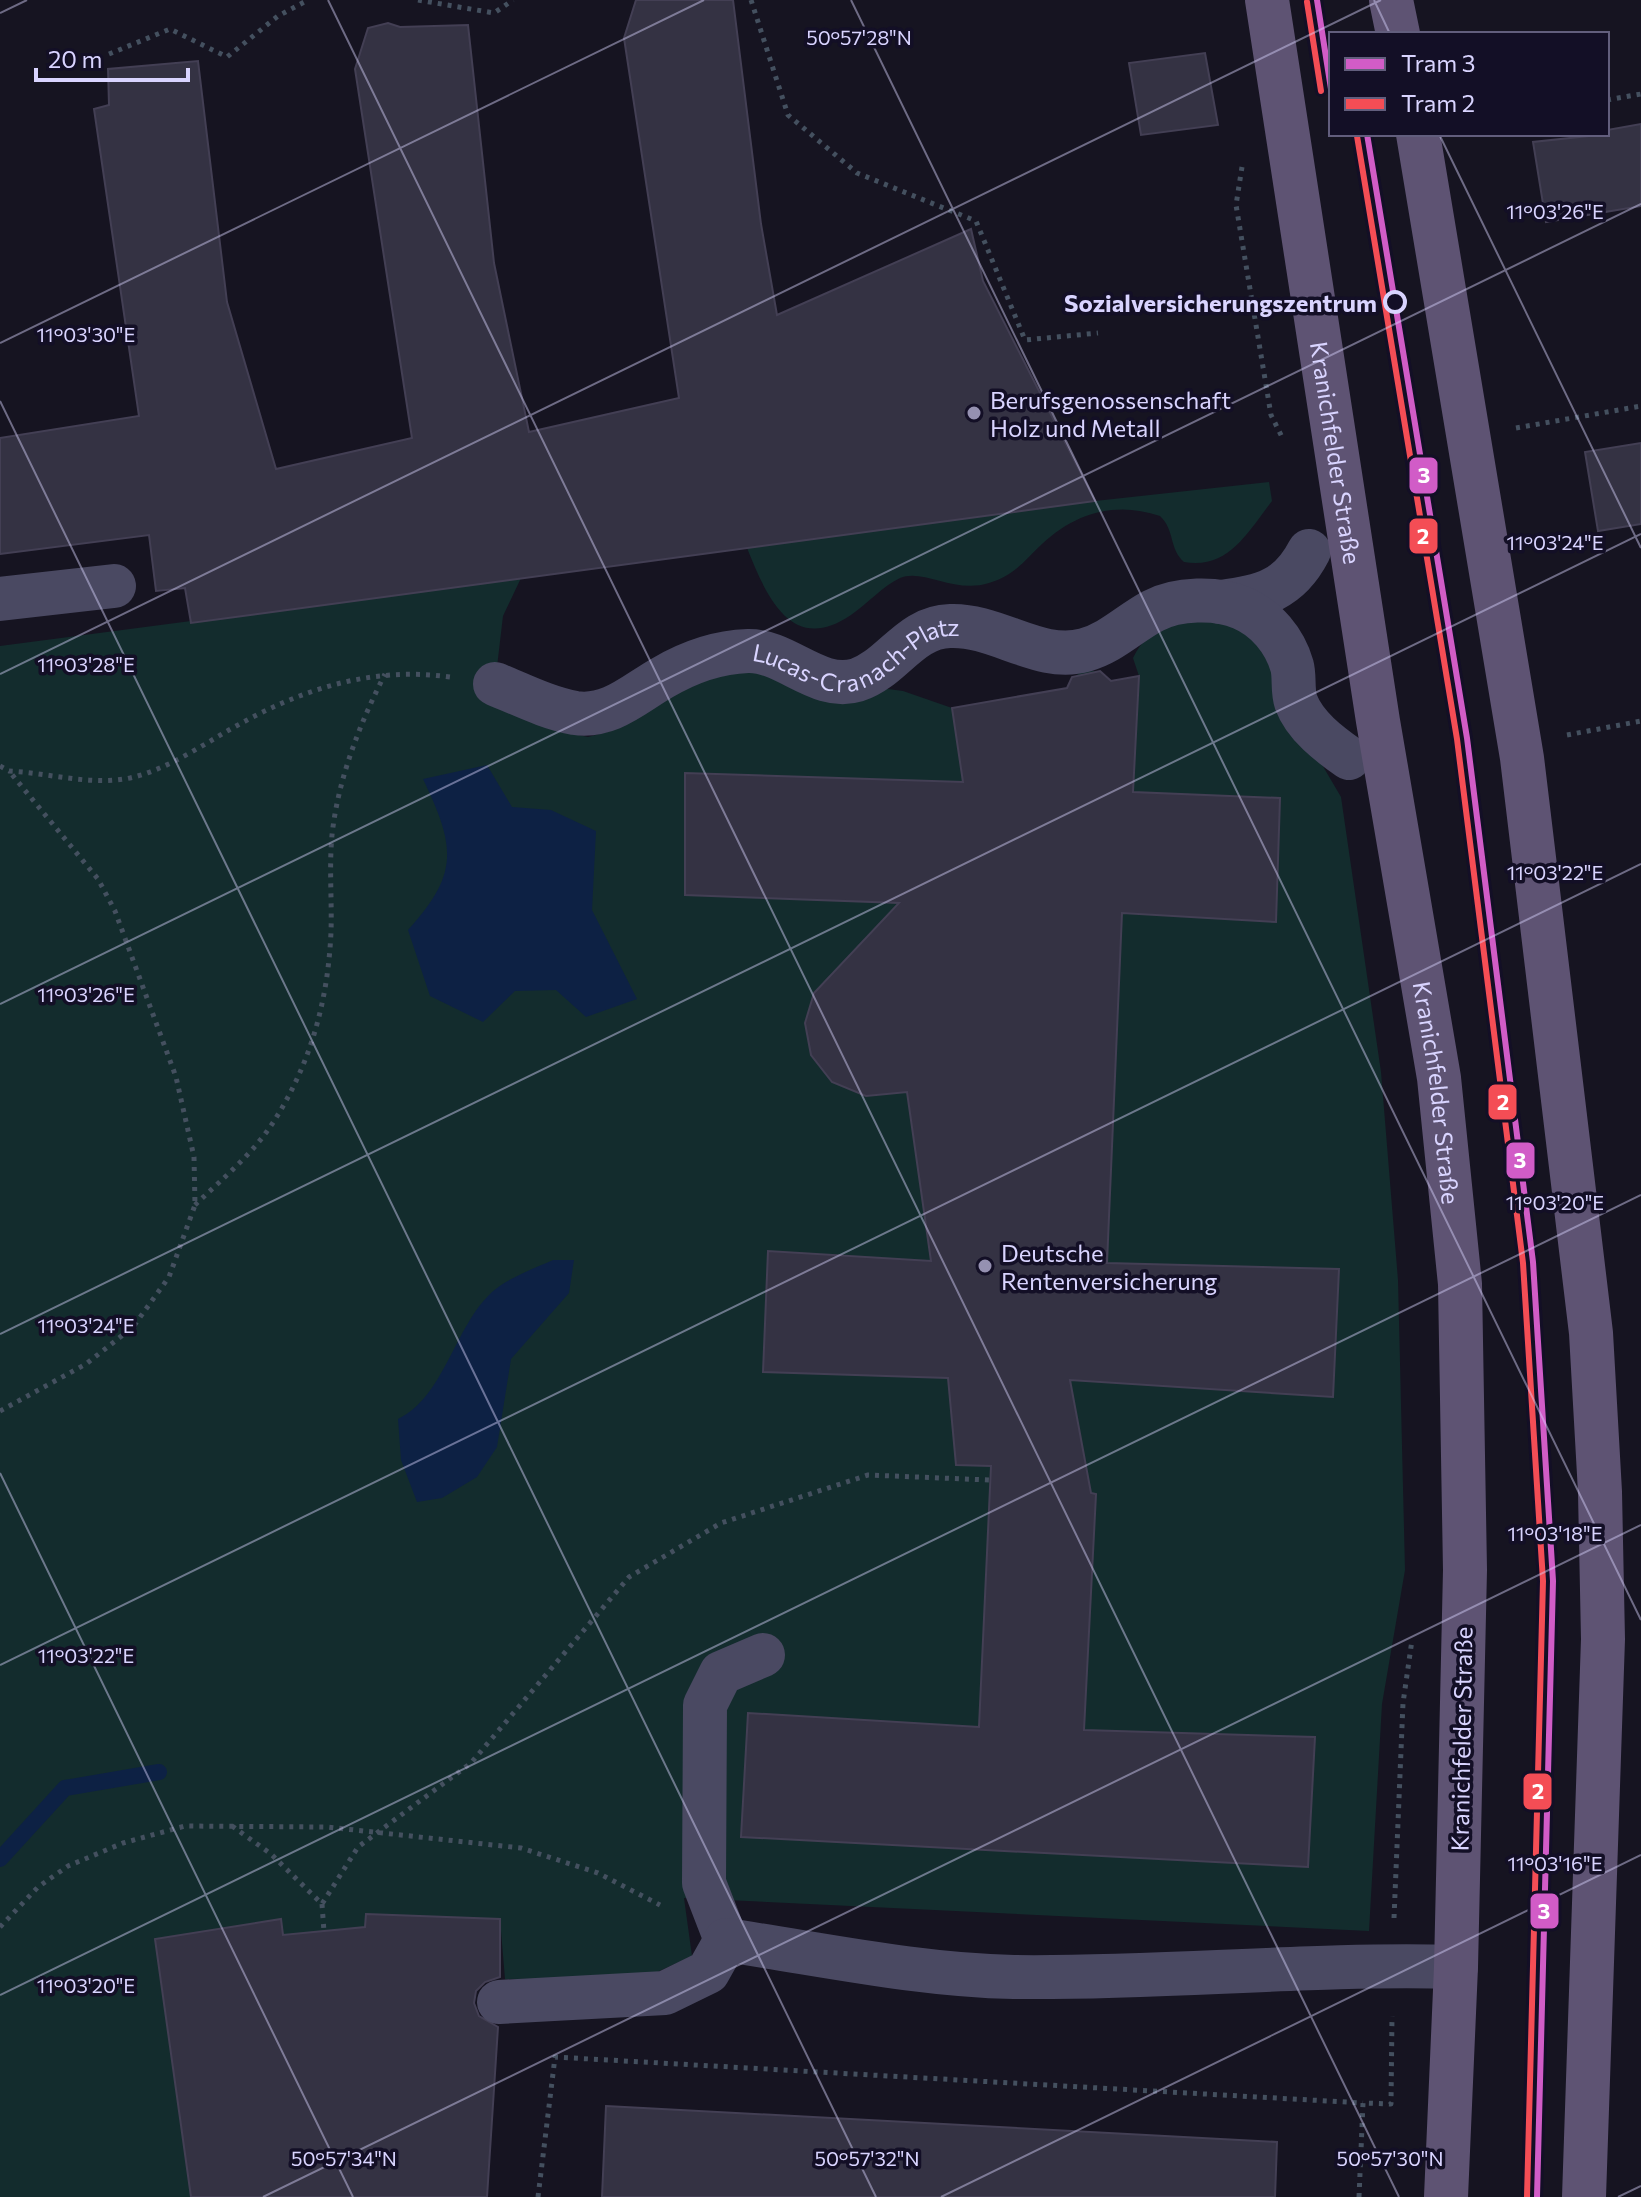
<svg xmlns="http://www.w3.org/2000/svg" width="1641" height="2197" viewBox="0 0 1641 2197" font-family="Commissioner,sans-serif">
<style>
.green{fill:#132c2d}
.water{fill:#0d2144}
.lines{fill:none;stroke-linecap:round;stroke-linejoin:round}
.stream{stroke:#0d2144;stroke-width:16}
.building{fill:#343243;stroke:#433f54;stroke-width:2}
.path{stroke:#44505f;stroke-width:5;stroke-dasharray:4 6;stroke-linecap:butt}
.minor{stroke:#4a4962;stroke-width:44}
.major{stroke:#5e5373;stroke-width:44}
.tram-1-casing{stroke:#130f26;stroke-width:12}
.tram-2-casing{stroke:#130f26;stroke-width:12}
.tram-1{stroke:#d15cc7;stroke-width:6}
.tram-2{stroke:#f44d55;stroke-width:6}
.ticks{fill:none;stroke:#d9d4ff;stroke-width:2;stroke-opacity:0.45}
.stop-dot{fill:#130f26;stroke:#d9d4ff;stroke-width:4}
.poi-dot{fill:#9591b1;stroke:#130f26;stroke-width:3}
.labels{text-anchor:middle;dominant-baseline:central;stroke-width:7;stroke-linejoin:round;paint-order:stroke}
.stop-label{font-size:24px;font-weight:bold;fill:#d9d4ff;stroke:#130f26;text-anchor:end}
.poi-label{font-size:24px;fill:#d9d4ff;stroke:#130f26;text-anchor:start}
.street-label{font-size:24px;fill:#d9d4ff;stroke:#130f26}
.ticks-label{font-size:20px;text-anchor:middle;fill:#d9d4ff;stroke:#130f26;stroke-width:7;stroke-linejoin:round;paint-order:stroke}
.line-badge{stroke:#130f26;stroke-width:3}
.badge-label{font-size:22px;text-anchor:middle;font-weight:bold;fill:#fff}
</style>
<rect width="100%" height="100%" fill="#161421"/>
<!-- green -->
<path class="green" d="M1269 482 1272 501C1248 532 1228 570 1184 562 1169 549 1175 530 1160 516 1117 501 1076 512 1042 544 1025 560 1014 576 989 583 954 594 923 568 900 578 883 586 867 604 851 615 791 656 766 595 747 548L1095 501Z
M521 578 503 616 495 684 573 734 588 737 611 731 665 692 738 669 903 691 952 708 1067 688C1077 667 1095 665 1111 681L1139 676 1133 658C1155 612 1206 619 1249 620L1287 705 1341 797 1381 1072 1398 1280 1405 1570 1382 1704 1369 1931 684 1898 692 1956 644 1978 505 1979 500 1919 366 1914 364 1955 287 1962 281 1920 191 2197H0V646Z"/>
<!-- water -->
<path class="water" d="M487 765 512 807 551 810 596 831 592 910 637 999 586 1017 556 990 515 991 483 1022 430 996 408 930C460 873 455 846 423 779Z
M553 1260H574L569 1293 511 1359 497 1447 477 1477 442 1498 417 1502 401 1460 398 1419C445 1396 454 1327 492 1292 508 1278 533 1269 553 1260Z"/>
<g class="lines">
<!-- stream -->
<path class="stream" d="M0 1859 65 1788 159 1772"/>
</g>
<!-- building -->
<path class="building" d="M636 0H733L761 224 777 315 971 229 983 281 1095 501 191 623 185 588 156 591 149 535 0 554V438L139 416 94 109 109 105 108 69 198 61 227 302 276 469 412 438 355 69 368 28 388 23 400 27 468 25 494 263 529 432 679 398 624 38Z
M1205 53 1218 125 1141 135 1129 63Z
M1641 124V206L1546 222 1533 142 1607 134V130Z
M1641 443V524L1598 531 1585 452Z
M1100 671 1111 681 1139 676 1133 792 1280 798 1276 922 1122 913 1107 1263 1339 1269 1333 1397 1070 1380 1091 1493 1096 1494 1084 1730 1315 1737 1308 1867 741 1837 748 1713 979 1727 991 1466 956 1465 948 1378 763 1372 768 1251 931 1261 907 1092 866 1096 832 1082 811 1055 805 1023 814 993 899 903 685 895V773L963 782 952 708 1067 688 1072 677Z
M366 1914 500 1919V1977L485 1982 476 1991 474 2003 479 2016 498 2027 487 2197H191L155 1939 281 1919 283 1935 365 1927Z
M606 2106 1277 2142 1275 2197H602Z"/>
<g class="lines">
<!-- path -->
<path class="path" d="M418 0 494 13 513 0
M751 0 788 115 857 173 976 221 1025 340 1098 333
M109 54 170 29 227 57 278 16 308 0
M1607 100 1641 94
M1242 167 1236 205 1271 415 1283 439
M1516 428 1641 406
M1567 735 1641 721
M0 766 9 771C50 773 89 786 130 778 165 770 198 748 229 730 299 690 369 666 450 677
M195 1205C222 1179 254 1153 274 1121 311 1063 328 1000 331 932 332 900 329 867 332 835 338 779 360 723 385 674
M0 1411 86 1364 133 1327 169 1277 195 1205 194 1157 176 1077 115 911 98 879 9 771
M232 1826 271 1854 322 1904 358 1847 471 1763 629 1577 721 1523 868 1475 990 1480
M322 1904 324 1932
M1394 1918 1403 1703 1412 1640
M0 1927 38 1887 68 1866 123 1843 185 1826 327 1827 521 1848 598 1873 660 1905
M538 2197 555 2057 1363 2103
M1359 2197 1363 2103 1391 2104 1392 2016"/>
<!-- minor -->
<g class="minor">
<path d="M0 599 114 586"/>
<path d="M1221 602C1262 597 1289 590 1309 551"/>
<path id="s1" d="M495 684C520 694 547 708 575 713 610 718 634 694 662 678 689 662 717 652 748 651 786 650 818 692 857 680 893 668 909 627 950 626 997 624 1039 663 1085 650 1111 643 1130 623 1153 611 1177 598 1217 597 1242 608 1266 618 1285 641 1292 666 1295 677 1292 690 1296 702 1305 726 1329 744 1349 758"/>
<path d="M726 1940 704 1883 705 1705 721 1673 763 1655"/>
<path d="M499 2002 665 1993 708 1972 726 1940C821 1954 918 1975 1014 1977 1162 1979 1308 1963 1456 1967"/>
</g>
<!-- major -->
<g class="major">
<path id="s2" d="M1267 0 1378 721 1439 1078 1460 1284 1465 1570 1456 1967 1446 2197"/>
<path d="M1391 0 1398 34"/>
<path d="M1418 134 1522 758 1591 1333 1600 1492 1603 1639 1584 2197"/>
</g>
<defs>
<path id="tram-1" d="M1317 0 1331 89
M1367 134 1467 738 1533 1262 1553 1581 1537 2197"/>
<path id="tram-2" d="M1307 2 1321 91
M1357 136 1457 739 1523 1263 1543 1581 1527 2197"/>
</defs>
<!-- tram-1 casing -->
<use href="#tram-1" class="tram-1-casing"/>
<!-- tram-2 casing -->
<use href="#tram-2" class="tram-2-casing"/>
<!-- tram-1 -->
<use href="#tram-1" class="tram-1"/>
<!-- tram-2 -->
<use href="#tram-2" class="tram-2"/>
</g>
<!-- ticks -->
<path class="ticks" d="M328 0 1399 2197M851 0 1641 1620M1374 0 1390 34M0 13 27 0M1439 134 1641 548M0 343 704 0M0 401 876 2197M0 674 1381 0M0 1004 1641 204M0 1334 1641 534M0 1473 353 2197M0 1665 1641 864M0 1995 1641 1195M263 2197 1641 1525M941 2197 1641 1855M1618 2197 1641 2186"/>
<!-- markers -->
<circle class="stop-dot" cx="1395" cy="302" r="10"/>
<g class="poi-dot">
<circle cx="974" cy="413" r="8"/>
<circle cx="985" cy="1266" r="8"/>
</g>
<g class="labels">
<!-- stop labels -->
<g class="stop-label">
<text x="1377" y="302">Sozialversicherungszentrum</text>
</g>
<!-- poi labels -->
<g class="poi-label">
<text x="990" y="399">Berufsgenossenschaft<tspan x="990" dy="28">Holz und Metall</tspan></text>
<text x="1001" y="1252">Deutsche<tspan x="1001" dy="28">Rentenversicherung</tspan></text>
</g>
<!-- street labels -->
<g class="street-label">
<text stroke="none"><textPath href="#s2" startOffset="458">Kranichfelder Straße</textPath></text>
<text stroke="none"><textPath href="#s1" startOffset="392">Lucas-Cranach-Platz</textPath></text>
<text stroke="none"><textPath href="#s2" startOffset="1106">Kranichfelder Straße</textPath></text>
<text transform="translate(1461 1739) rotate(-89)">Kranichfelder Straße</text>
</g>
</g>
<g class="ticks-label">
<text x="859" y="45">50°57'28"N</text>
<text x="1555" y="219">11°03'26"E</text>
<text x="86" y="342">11°03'30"E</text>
<text x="1555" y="550">11°03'24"E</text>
<text x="86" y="672">11°03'28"E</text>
<text x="1555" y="880">11°03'22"E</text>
<text x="86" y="1002">11°03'26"E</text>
<text x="1555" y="1210">11°03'20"E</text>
<text x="86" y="1333">11°03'24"E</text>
<text x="1555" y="1541">11°03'18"E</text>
<text x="86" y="1663">11°03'22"E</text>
<text x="1555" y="1871">11°03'16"E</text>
<text x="86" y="1993">11°03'20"E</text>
<text x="344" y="2166">50°57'34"N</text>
<text x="867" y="2166">50°57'32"N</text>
<text x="1390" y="2166">50°57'30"N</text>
</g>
<g class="line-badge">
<rect x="1408" y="456" width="31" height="39" rx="8" fill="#d15cc7"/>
<rect x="1408" y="517" width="31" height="38" rx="8" fill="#f44d55"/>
<rect x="1487" y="1083" width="31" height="38" rx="8" fill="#f44d55"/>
<rect x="1505" y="1141" width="31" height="39" rx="8" fill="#d15cc7"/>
<rect x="1522" y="1772" width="31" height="39" rx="8" fill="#f44d55"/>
<rect x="1529" y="1892" width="31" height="38" rx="8" fill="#d15cc7"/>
</g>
<g class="badge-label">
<text x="1424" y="483">3</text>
<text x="1423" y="544">2</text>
<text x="1503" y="1110">2</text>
<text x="1520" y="1168">3</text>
<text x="1538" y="1799">2</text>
<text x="1544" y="1919">3</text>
</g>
<!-- legend -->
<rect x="1329" y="32" width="280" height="104" fill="#130f26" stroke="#625e7d" stroke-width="2"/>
<rect x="1345" y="58" width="40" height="12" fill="#d15cc7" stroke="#625e7d" stroke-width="2"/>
<text x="1401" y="72" font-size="24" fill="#d9d4ff">Tram 3</text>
<rect x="1345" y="98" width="40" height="12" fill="#f44d55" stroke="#625e7d" stroke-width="2"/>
<text x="1401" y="112" font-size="24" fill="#d9d4ff">Tram 2</text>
<!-- scale -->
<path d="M36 68v12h152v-12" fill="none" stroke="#d9d4ff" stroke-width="4"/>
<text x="48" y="68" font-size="24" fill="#d9d4ff" stroke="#130f26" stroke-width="6" paint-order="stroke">20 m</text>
</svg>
